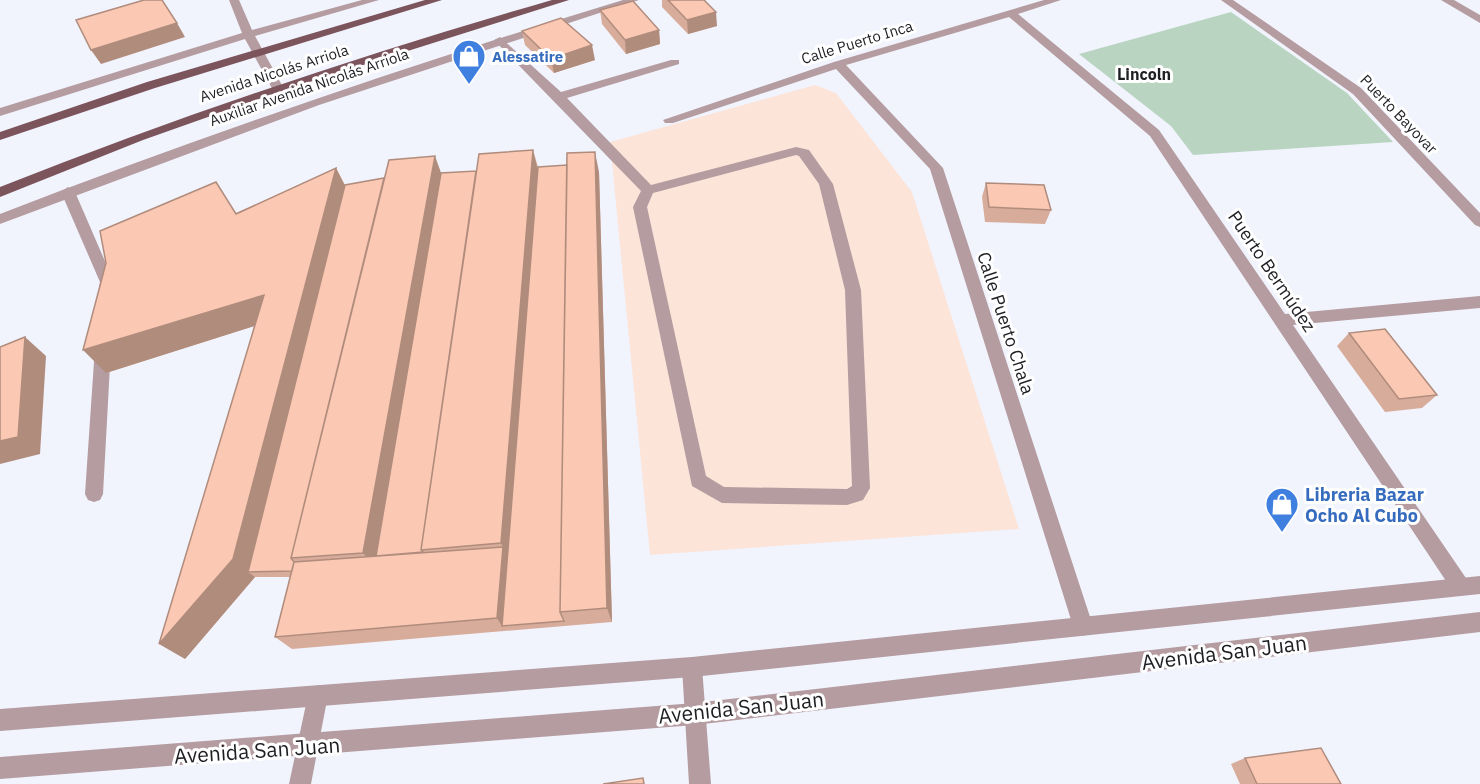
<svg xmlns="http://www.w3.org/2000/svg" width="1480" height="784" viewBox="0 0 1480 784" font-family="'IBM Plex Sans',sans-serif">
<style>
.industrial{fill:#fce4d9}
.green{fill:#b9d5c1}
.lines{fill:none;stroke-linecap:round;stroke-linejoin:round}
.service{fill:#b49ca0;fill-rule:evenodd}
.minor{fill:#b49ca0;fill-rule:evenodd}
.tertiary{fill:#b49ca0;fill-rule:evenodd}
.primary{fill:#7c545c;fill-rule:evenodd}
.wall{fill:#d8ac9a}
.shaded-wall{fill:#b08c7d}
.building{fill:#fbc8b3;stroke:#b08c7d;stroke-width:1.5}
.labels{text-anchor:middle;dominant-baseline:central;stroke-width:6;stroke-linejoin:round;paint-order:stroke}
.far-street-label{font-size:15px;fill:#1e1f23;stroke:#fff}
.far-shop-label{font-size:15px;font-weight:bold;fill:#366cbe;stroke:#fff;text-anchor:start}
.far-neighbourhood-label{font-size:16px;font-weight:bold;fill:#1e1f23;stroke:#fff}
.street-label{font-size:18px;fill:#1e1f23;stroke:#fff}
.shop-label{font-size:18px;font-weight:bold;fill:#366cbe;stroke:#fff;text-anchor:start}
.near-street-label{font-size:21px;fill:#1e1f23;stroke:#fff}
</style>
<rect width="100%" height="100%" fill="#f1f3fd"/>
<!-- industrial -->
<path class="industrial" d="M815 85 836 93 912 192 1019 529 650 555 610 142Z"/>
<!-- green -->
<path class="green" d="M1231 12 1347 93 1393 142 1193 155 1171 126 1079 54Z"/>
<g class="lines">
<!-- service -->
<path class="service" d="M500 37 561 92 671 60H679V64L567 98 651 185 796 147 809 150 833 184 861 290 870 488 863 500 847 505 722 503 692 486 633 207 641 191 496 42 494 40ZM796 155 799 156 819 184 845 290 852 486 847 489 724 487 706 476 647 207 653 193Z
M68 187 75 192 114 282 111 298 106 300 98 294 100 282 61 192Z
M103 341 111 347 103 494 100 500 94 502 88 500 85 494 95 347Z"/>
<!-- minor -->
<path class="minor" d="M229 0H239L252 30 362 0H379L255 36 284 89 282 92H274L245 39 0 116V108L242 33Z
M623 0H639L319 105 0 224V214C205 135 412 64 623 0Z
M1044 0H1061L1018 14 1159 130 1285 314 1480 296V308L1293 325 1468 581 1471 587 1468 593 1461 596 1454 593 1150 136 1009 17 846 65 943 168 1093 626 1090 633 1083 636 1076 633 1073 626 930 169 836 69 673 123H665L663 120 834 62Z
M1221 0H1233L1361 88 1480 213V227L1475 225 1353 94Z
M1441 0H1454L1480 15V23Z
M692 657 699 660 702 667 711 784H689L682 667 685 660Z
M318 685 325 688 328 695 311 784H289L308 695 311 688Z"/>
<!-- tertiary -->
<path class="tertiary" d="M1480 576V594L692 677 0 731V709L692 657Z
M1480 612V632L695 725 0 779V757L695 703Z"/>
<!-- primary -->
<path class="primary" d="M425 0H442L155 88 0 140V132L147 82Z
M552 0H569L284 90 143 140 0 197V187C181 115 365 54 552 0Z"/>
</g>
<!-- wall -->
<path class="wall" d="M662 0H704L717 26 688 34 662 7Z
M600 10 659 30 660 44 626 54 602 24Z
M522 31 595 60 554 73 525 45Z
M533 150 538 167 599 172 612 622 292 649 275 637 291 577H255L185 659 254 326 106 373V263L236 213 336 168 345 185 441 173 476 171Z
M986 183 1051 210 1045 224 985 222 982 197Z
M1349 333 1437 395 1422 408 1385 412 1337 346Z
M1245 758 1341 784H1240L1231 764Z"/>
<!-- shaded-wall -->
<path class="shaded-wall" d="M716 12 717 26 688 34 687 20Z
M177 23 185 37 101 64 91 50Z
M659 30 660 44 626 54 625 40Z
M592 45 595 60 554 73 551 59Z
M533 150 539 175 502 626 497 618 503 547 501 543Z
M595 152 599 172 612 622 607 608Z
M435 156 444 181 374 566 363 553Z
M336 168 348 192 248 572 255 577 185 659 159 644Z
M264 295 280 318 106 373 83 350Z
M25 337 46 356 40 454 0 464V441Z"/>
<!-- building -->
<path class="building" d="M144 0H162L177 23 91 50 76 20Z
M668 0H704L716 12 687 20Z
M633 1 659 30 625 40 600 10Z
M561 18 592 45 551 59 522 31Z
M533 150 501 543 421 550 479 154Z
M595 152 607 608 560 612 567 153Z
M435 156 363 553 291 558 389 160Z
M567 165 560 612 564 621 502 626 538 167Z
M336 168 233 559 159 644 264 295 83 350 106 263 100 231 216 182 236 214Z
M476 171 421 550 423 552 376 556 441 173Z
M384 178 291 558 294 562 292 571 248 572 345 185Z
M986 183 1044 185 1051 210 989 207Z
M1385 329 1437 395 1399 399 1349 333Z
M25 337 18 437 0 441V347Z
M503 547 497 618 275 637 294 562Z
M1321 748 1341 784H1257L1245 758Z
M643 778 644 784H603Z"/>
<!-- icons -->
<defs>
<symbol id="shop-pin" viewBox="-11 -11 22 30"><path d="M0 17L-7.5 6A9.5 9.5 0 1 1 7.5 6Z" fill="#3f7fe0" stroke="#fff"/><path d="M-5-2.5h2.3a2.7 3.5 0 0 1 5.4 0H5L5.5 6h-11ZM-1.5-2.5h3a1.5 2.3 0 0 0-3 0Z" fill="#fff"/></symbol>
</defs>
<g fill-rule="evenodd">
<use href="#shop-pin" x="450" y="37" width="38" height="52"/>
<use href="#shop-pin" x="1263" y="485" width="38" height="52"/>
</g>
<g class="labels">
<!-- far-street labels -->
<g class="far-street-label">
<text transform="translate(857 42) rotate(-17)">Calle Puerto Inca</text>
<text transform="translate(274 73) rotate(-18)">Avenida Nicolás Arriola</text>
<text transform="translate(309 87) rotate(-19)">Auxiliar Avenida Nicolás Arriola</text>
<text transform="translate(1399 114) rotate(46)">Puerto Bayovar</text>
</g>
<!-- far-shop labels -->
<g class="far-shop-label">
<text x="492" y="56">Alessatire</text>
</g>
<!-- far-neighbourhood labels -->
<g class="far-neighbourhood-label">
<text x="1144" y="74">Lincoln</text>
</g>
<!-- street labels -->
<g class="street-label">
<text transform="translate(1272 271) rotate(56)">Puerto Bermúdez</text>
<text transform="translate(1006 323) rotate(72)">Calle Puerto Chala</text>
</g>
<!-- shop labels -->
<g class="shop-label">
<text x="1305" y="494">Libreria Bazar<tspan x="1305" dy="21">Ocho Al Cubo</tspan></text>
</g>
<!-- near-street labels -->
<g class="near-street-label">
<text transform="translate(1224 652) rotate(-7)">Avenida San Juan</text>
<text transform="translate(741 707) rotate(-6)">Avenida San Juan</text>
<text transform="translate(257 750) rotate(-4)">Avenida San Juan</text>
</g>
</g>
</svg>
